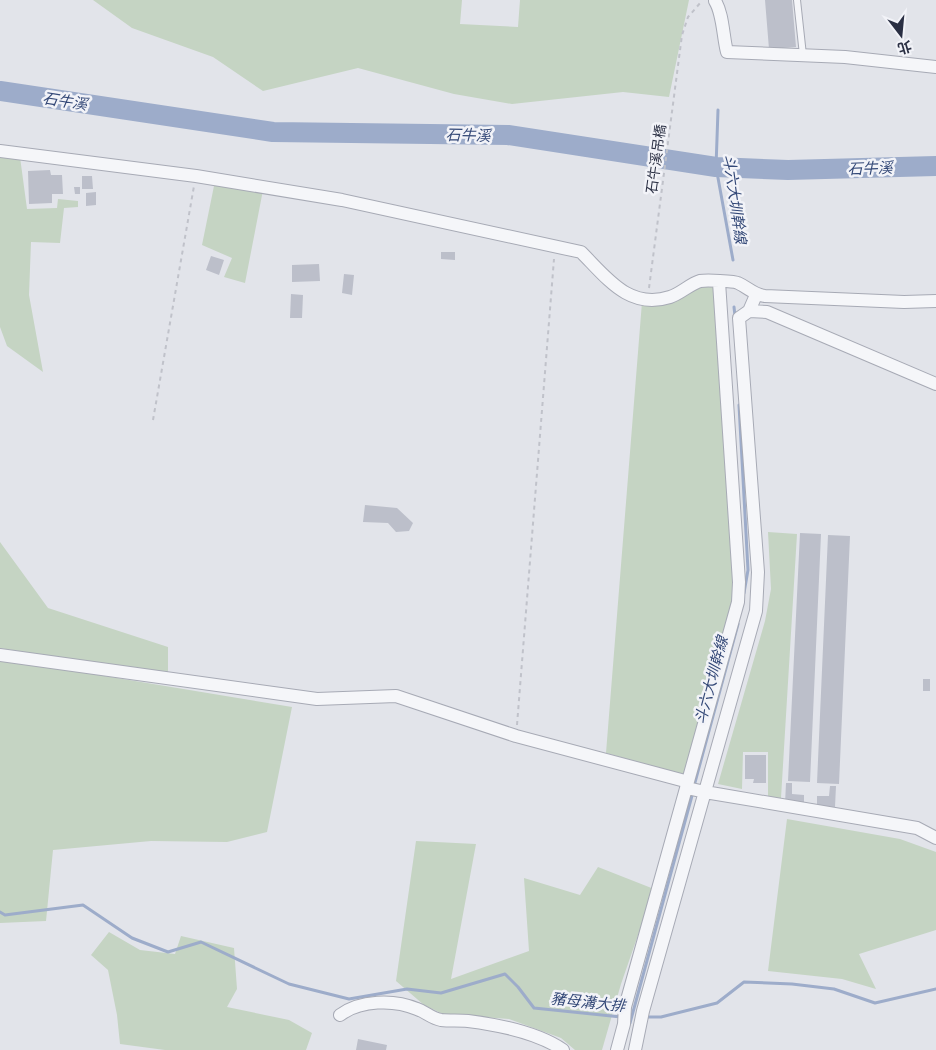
<svg xmlns="http://www.w3.org/2000/svg" width="936" height="1050" viewBox="0 0 936 1050" font-family="'IBM Plex Sans','Noto Sans TC',sans-serif">
<style>
.green{fill:#c5d4c3}
.lines{fill:none;stroke-linecap:round;stroke-linejoin:round}
.stream{stroke:#9dacca;stroke-width:3}
.river{stroke:#9dacca;stroke-width:20}
.building{fill:#bcbfca}
.service-casing{stroke:#a7aab5;stroke-width:8}
.minor-casing{stroke:#a7aab5;stroke-width:14}
.path{stroke:#c0c2ca;stroke-width:2;stroke-dasharray:4 4;stroke-linecap:butt}
.service{stroke:#f5f6f9;stroke-width:6}
.minor{stroke:#f5f6f9;stroke-width:12}
.labels{text-anchor:middle;dominant-baseline:central;stroke-width:5;stroke-linejoin:round;paint-order:stroke}
.street-label{font-size:14px;fill:#2a2f43;stroke:#f2f3f8}
.water-label{font-size:15px;font-style:italic;fill:#334877;stroke:#f2f3f8}
</style>
<rect width="100%" height="100%" fill="#e2e4ea"/>
<!-- green -->
<path class="green" d="M93 0H462L460 24 518 27 520 0H689L669 97 623 92 512 104 454 94 358 68 263 91 213 57 132 28Z
M0 156 20 157 27 209 57 208 58 199 78 201V207L64 208 60 243 31 242 29 295 43 372 7 346 0 327Z
M215 181 263 190 245 283 224 277 232 258 202 245Z
M700 279 719 282 735 576 731 611 688 776 606 753 642 302Z
M768 532 797 534 781 798 768 797V752H743L742 789 718 784 765 621 771 589Z
M0 542 48 608 168 647V675L0 648Z
M0 661H14L292 707 267 832 227 842 151 841 53 850 46 921 0 923Z
M787 819 900 839 936 852V930L859 954 876 989 842 979 768 971Z
M416 841 476 844 451 979 529 951 524 878 580 895 598 867 654 889 621 984 602 1050H575L561 1038 509 1019 443 1014 424 1005 396 981Z
M109 932 140 950 175 954 181 936 234 948 237 989 227 1007 289 1020 312 1033 306 1050H165L120 1044 117 1015 108 970 91 955Z"/>
<g class="lines">
<!-- stream -->
<path class="stream" d="M718 110 716 167 733 260
M734 307 735 316
M739 405 748 570 744 593
M694 786 738 624
M0 912 5 915 83 905 132 938 168 952 201 942 289 984 349 999 407 989 441 993 505 974 518 987 534 1008 621 1017
M645 1017H661L717 1003 744 982 792 984 834 989 875 1003 936 989
M630 1023 693 792"/>
<!-- river -->
<path class="river" d="M0 91 273 132 508 135 716 167 788 170 936 166"/>
</g>
<!-- building -->
<path class="building" d="M765 0H792L796 47 769 49Z
M50 170 51 175H62L63 194H52V203L29 204 28 171Z
M82 176H92L93 189H82Z
M74 187H80V194H75Z
M96 192V205L86 206V193Z
M441 252H455V260L441 259Z
M211 256 224 260 219 275 206 270Z
M319 264 320 281 292 282V265Z
M344 274 354 275 352 295 342 293Z
M291 294 303 295 302 318H290Z
M365 505 397 508 413 523 409 531 396 532 388 523 363 522Z
M800 533 821 534 810 782 788 781Z
M828 535 850 536 839 784 817 783Z
M923 679H930V691H923Z
M745 755H766V783H753L754 779H745Z
M786 783H792V794L804 795V804H785Z
M830 786H836L835 807 817 806V796H829Z
M358 1039 387 1045 386 1050H356Z"/>
<g class="lines">
<defs>
<path id="service" d="M797 0 803 55"/>
<path id="minor" d="M715 1C723 13 723 37 727 52L845 57 936 67
M0 151 196 176 342 200 581 252C607 278 629 310 670 297 680 294 690 284 700 281 706 280 734 281 738 283 749 288 754 295 765 296L904 302 936 301
M749 311 767 312 936 384
M0 655 317 699 396 696 516 736 685 781 687 788 705 792 917 828 936 838
M340 1015C360 1000 394 999 417 1009 426 1012 431 1018 441 1020 450 1021 459 1020 468 1021 500 1025 537 1032 563 1050
M617 1050 624 1024 625 1007 738 602 739 582 719 282
M635 1050 643 1011 756 611 758 572 739 318 749 311 756 295"/>
</defs>
<!-- service casing -->
<use href="#service" class="service-casing"/>
<!-- minor casing -->
<use href="#minor" class="minor-casing"/>
<!-- path -->
<path class="path" d="M649 288 682 35 688 17 701 2
M153 420 194 186
M517 725 554 259"/>
<!-- service -->
<use href="#service" class="service"/>
<!-- minor -->
<use href="#minor" class="minor"/>
</g>
<g class="labels">
<!-- street labels -->
<g class="street-label">
<text transform="translate(656 159) rotate(-82)">石牛溪吊橋</text>
</g>
<!-- water labels -->
<g class="water-label">
<text transform="translate(65 101) rotate(9)">石牛溪</text>
<text transform="translate(468 135) rotate(1)">石牛溪</text>
<text transform="translate(870 168) rotate(-2)">石牛溪</text>
<text transform="translate(735 199) rotate(82)">斗六大圳幹線</text>
<text transform="translate(711 680) rotate(-75)">斗六大圳幹線</text>
<text transform="translate(588 1002) rotate(6)">豬母溝大排</text>
</g>
</g>
<!-- north arrow -->
<g transform="translate(901 35) rotate(164)" stroke="#f2f3f8" stroke-width="4" paint-order="stroke">
<path d="M0-4L9 19L0 12L-9 19Z" fill="#2a2f43"/>
<text y="-8" font-size="14" font-weight="bold" text-anchor="middle" fill="#2a2f43">北</text>
</g>
</svg>
